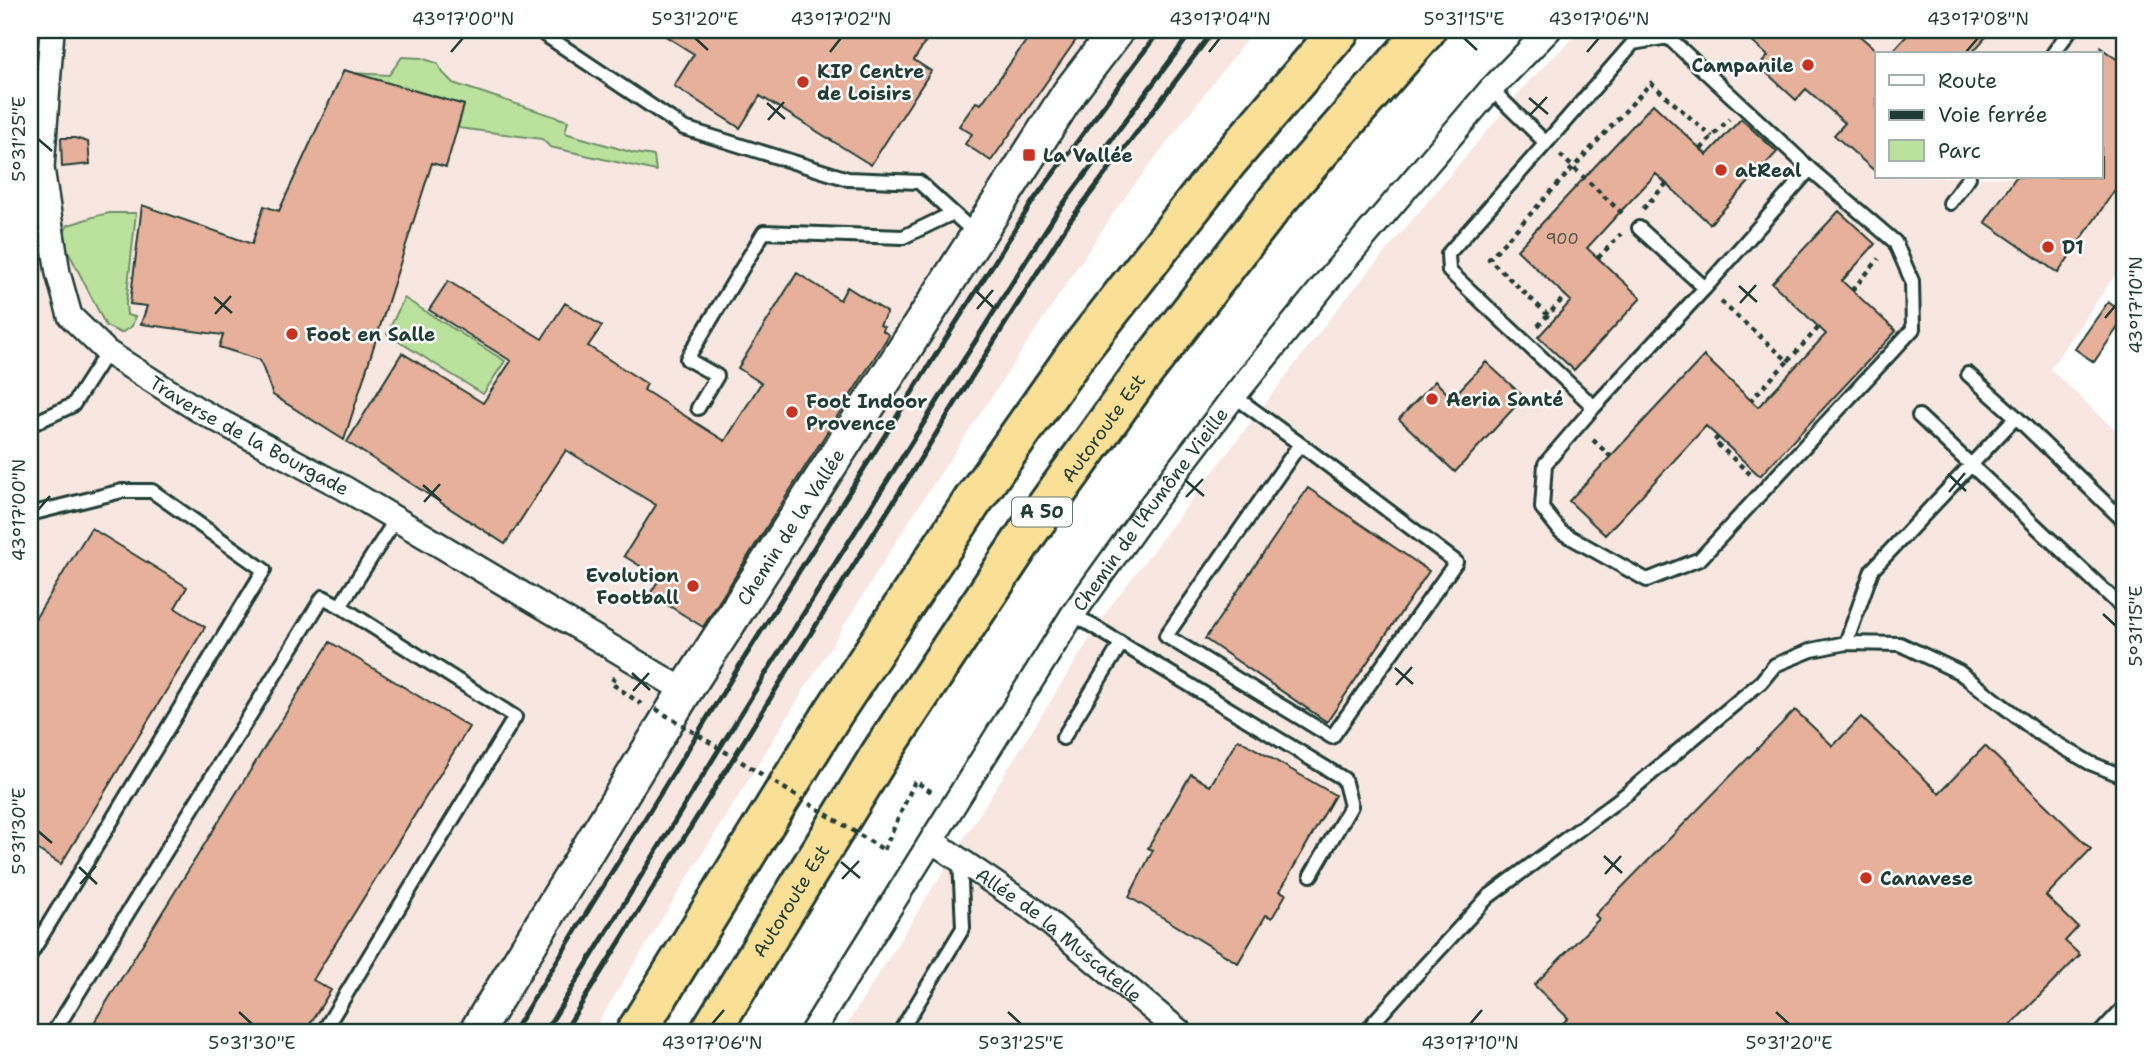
<svg xmlns="http://www.w3.org/2000/svg" width="2155" height="1062" viewBox="0 0 2155 1062" font-family="'Shantell Sans',sans-serif">
<style>
.built{fill:#f8e7e1;fill-rule:evenodd}
.green{fill:#bbe29d;stroke:#6d9068;stroke-width:2}
.building{fill:#e6b09a;stroke:#1f3d34;stroke-width:2}
.lines{fill:none;stroke-linecap:round;stroke-linejoin:round}
.lane-casing{stroke:#1f3d34;stroke-width:18}
.street-casing{stroke:#1f3d34;stroke-width:28}
.secondary-casing{stroke:#1f3d34;stroke-width:38}
.highway-casing{stroke:#1f3d34;stroke-width:44}
.path{stroke:#1f3d34;stroke-width:4.5;stroke-dasharray:5 5;stroke-linecap:butt}
.lane{stroke:#fff;stroke-width:12}
.street{stroke:#fff;stroke-width:23}
.secondary{stroke:#fff;stroke-width:33}
.highway{stroke:#fadf96;stroke-width:38}
.rail{stroke:#1f3d34;stroke-width:5}
.path-bridge{stroke:#1f3d34;stroke-width:4.5;stroke-dasharray:5 5;stroke-linecap:butt}
.ticks{fill:none;stroke:#1f3d34;stroke-width:2.5}
.poi-dot{fill:#c8321e;stroke:#fff;stroke-width:2.5}
.labels{text-anchor:middle;dominant-baseline:central;stroke-width:5;stroke-linejoin:round;paint-order:stroke}
.number-label{font-size:16px;fill:#515a4e}
.shield{fill:#fff;stroke:#627771;stroke-width:2}
.shield-label{font-size:18px;font-weight:bold;fill:#1f3d34}
.poi-label{font-size:19px;font-weight:bold;fill:#1f3d34;stroke:#fff;text-anchor:start}
.street-label{font-size:19px;fill:#1f3d34;stroke:#fff}
.neatline{fill:none;stroke:#1f3d34;stroke-width:2.5}
.ticks-label{font-size:18px;text-anchor:middle;fill:#1f3d34}
</style>
<rect width="100%" height="100%" fill="#fff"/>
<filter id="ink" filterUnits="userSpaceOnUse"><feTurbulence type="fractalNoise" baseFrequency=".0143" numOctaves="2"/><feDisplacementMap in="SourceGraphic" scale="14" xChannelSelector="R" yChannelSelector="G"/><feConvolveMatrix kernelMatrix="1 2 1 2 8 2 1 2 1" color-interpolation-filters="sRGB"/></filter>
<g filter="url(#ink)">
<!-- built -->
<path class="built" d="M30 30H1254L1119 205 909 521 592 1032H30Z
M1581 30H2125V261L2050 369 2125 439V1032H842L1109 608 1338 308 1528 82ZM1877 54H2101V177H1877Z"/>
<!-- green -->
<path class="green" d="M402 57 421 58 437 63 443 73 453 83 568 121 565 133 634 153 654 156 656 171 550 147 542 139 458 128 464 105 352 73 389 75Z
M110 213H136L126 304 127 315 135 317 132 326 121 333 106 326 61 237 68 225C83 221 95 215 110 213Z
M404 298 505 361 483 394 387 334Z"/>
<!-- building -->
<path class="building" d="M656 30H933L914 60 931 71 871 165 760 96 740 128 674 86 694 54Z
M1034 30H1083L991 161 965 144 972 134 959 126 976 102 981 104Z
M1739 30H1853L1877 51V173L1834 135 1845 123 1806 89 1796 100 1783 88 1759 66 1768 56Z
M1912 30H1992L1971 54H1890Z
M2101 48 2125 65V175L2058 273 1985 222 2016 177H2101Z
M344 70 464 105 446 167 432 163 344 440 273 395 260 360 219 347 223 335 141 324 147 306 130 304 142 205 252 244 264 206 279 211Z
M1653 104 1707 155 1741 119 1777 152 1710 224 1656 174 1621 211 1587 248 1641 298 1574 370 1538 337 1571 301 1517 250Z
M61 138H75L88 142 90 164 62 167Z
M1839 211 1875 244 1842 281 1896 331 1760 476 1706 426 1605 535 1569 501 1704 356 1758 407 1826 334 1772 283Z
M797 273 840 300 847 287 887 312 880 325 884 327 882 330 889 335 703 627 650 594 660 578 624 556 656 505 566 450 505 544 347 442 402 353 483 403 511 361 429 310 448 281 542 339 565 303 602 326 588 346 647 384 644 390 725 441 761 383 738 368Z
M2108 302 2125 314V317L2094 362 2075 349Z
M1486 362 1524 397 1455 472 1399 419 1435 381 1452 398Z
M1308 488 1429 571 1327 722 1205 639Z
M91 528 187 587 175 608 205 627 61 864 30 845V627Z
M330 642 469 727 313 980 331 990 305 1032H88Z
M1795 710 1833 746 1861 717 1939 793 1985 746 2091 849 2046 896 2078 927 2065 941 2080 955 2004 1032H1554L1568 1018 1534 985 1599 919 1595 915Z
M1238 739 1335 795 1280 891 1286 894 1272 918 1266 915 1238 963 1129 897 1153 850 1148 848 1191 774 1210 786Z"/>
<g class="lines">
<defs>
<path id="lane" d="M538 30 684 128 848 179 919 182 976 234
M2053 54 2070 30
M1491 89 1546 143 1448 254 1449 271 1594 407 1705 288 1810 169
M1546 143 1633 43 1668 37 1810 169 1895 242 1912 281 1913 329 1700 559 1647 580 1561 532 1542 508 1545 464 1594 407
M1950 203 1969 177
M1639 228 1705 288
M1968 374 2016 417
M1234 396 1300 444 1166 636 1332 737 1456 562 1300 444
M698 408 717 376 687 359 764 232 903 237 953 213
M1919 416 1971 465 2016 417 2125 522
M30 425 73 405 107 352
M30 514 122 491H152L264 570 30 955
M1073 614 1344 779 1351 806 1311 875
M1846 643 1872 570 1971 465 2125 610
M1063 738 1121 644
M54 1032 323 597 340 606 396 519
M323 1032 515 717 340 606
M900 1032 963 928 960 859
M1367 1032 1373 1023 1415 976 1488 897 1629 792 1761 682 1775 665 1812 650 1846 643 1900 644 1959 672 2037 732 2090 763 2125 777
M2101 1032 2125 1006"/>
<g id="street">
<path id="s1" d="M52 30 42 168 58 273 70 316 107 352 197 409 344 488 685 691"/>
<path id="s2" d="M932 841 1034 910 1180 1032"/>
<path id="s3" d="M812 1032 1073 614 1152 504 1234 396 1333 274 1491 89 1549 30"/>
</g>
<g id="secondary">
<path id="s4" d="M476 1032 685 691 1069 93 1117 30"/>
</g>
<g id="highway">
<path d="M636 1032 833 713 972 502 1075 356 1227 162 1340 30"/>
<path id="s5" d="M710 1032 880 755 1028 532 1139 378 1278 199 1426 30"/>
</g>
</defs>
<!-- lane casing -->
<use href="#lane" class="lane-casing"/>
<!-- street casing -->
<use href="#street" class="street-casing"/>
<!-- secondary casing -->
<use href="#secondary" class="secondary-casing"/>
<!-- highway casing -->
<use href="#highway" class="highway-casing"/>
<!-- path -->
<path class="path" d="M1701 149 1729 119
M1560 155 1625 216
M1643 209 1666 184
M1598 258 1621 234
M1852 290 1879 259
M1721 302 1788 361 1751 400
M1548 315 1489 259 1651 83 1712 137
M1538 326 1566 295
M1788 361 1819 327
M1718 437 1714 441 1750 474
M1593 440 1610 456
M615 677 611 683 641 704
M884 850 915 781 933 793"/>
<!-- lane -->
<use href="#lane" class="lane"/>
<!-- street -->
<use href="#street" class="street"/>
<!-- secondary -->
<use href="#secondary" class="secondary"/>
<!-- highway -->
<use href="#highway" class="highway"/>
<!-- rail -->
<path class="rail" d="M513 1032 743 660 1033 201 1160 30
M545 1032 766 673 1055 215 1193 30
M564 1032 781 681 1069 222 1214 30"/>
<!-- path-bridge -->
<path class="path-bridge" d="M656 709 884 850"/>
</g>
</g>
<!-- ticks -->
<path class="ticks" d="M695 38 708 50M1464 38 1477 50M451 52 463 38M830 52 841 38M1209 52 1220 38M1587 52 1599 38M1966 52 1978 38M1529 98 1548 114M767 103 785 119M1530 115 1547 97M768 120 784 102M38 139 52 151M1739 286 1757 302M976 291 994 308M214 297 232 313M1740 303 1756 285M977 309 993 290M215 314 231 296M2105 318 2116 305M1948 474 1966 491M1185 480 1204 496M423 485 441 501M1949 492 1965 473M1186 497 1203 479M424 502 440 484M38 510 50 496M2103 614 2116 626M1395 668 1413 684M632 673 650 690M1396 685 1412 667M633 691 649 673M38 831 52 843M1604 856 1622 873M841 862 860 878M79 867 97 884M1605 874 1621 856M842 879 859 861M80 884 96 866M239 1012 252 1024M1008 1012 1021 1024M1776 1012 1789 1024M712 1024 724 1010M1470 1024 1482 1010"/>
<!-- markers -->
<g class="poi-dot">
<circle cx="1808" cy="65" r="7"/>
<circle cx="803" cy="82" r="7"/>
<rect x="1022" y="148" width="14" height="14" rx="3.5"/>
<circle cx="1721" cy="170" r="7"/>
<circle cx="2048" cy="247" r="7"/>
<circle cx="292" cy="334" r="7"/>
<circle cx="1432" cy="399" r="7"/>
<circle cx="792" cy="412" r="7"/>
<circle cx="693" cy="586" r="7"/>
<circle cx="1866" cy="878" r="7"/>
</g>
<g class="labels">
<!-- number labels -->
<g class="number-label">
<text x="1562" y="238">900</text>
</g>
<!-- shield labels -->
<rect class="shield" x="1012" y="497.5" width="60" height="29" rx="5"/>
<g class="shield-label">
<text x="1042" y="512">A 50</text>
</g>
<!-- poi labels -->
<g class="poi-label">
<text x="1794" y="65" text-anchor="end">Campanile</text>
<text x="817" y="71">KIP Centre<tspan x="817" dy="22">de Loisirs</tspan></text>
<text x="1043" y="155">La Vallée</text>
<text x="1735" y="170">atReal</text>
<text x="2062" y="247">D1</text>
<text x="306" y="334">Foot en Salle</text>
<text x="1446" y="399">Aeria Santé</text>
<text x="806" y="401">Foot Indoor<tspan x="806" dy="22">Provence</tspan></text>
<text x="679" y="575" text-anchor="end">Evolution<tspan x="679" dy="22">Football</tspan></text>
<text x="1880" y="878">Canavese</text>
</g>
<!-- street labels -->
<g class="street-label">
<text stroke="none"><textPath href="#s5" startOffset="721">Autoroute Est</textPath></text>
<text stroke="none"><textPath href="#s1" startOffset="506">Traverse de la Bourgade</textPath></text>
<text stroke="none"><textPath href="#s3" startOffset="623">Chemin de l'Aumône Vieille</textPath></text>
<text stroke="none"><textPath href="#s4" startOffset="595">Chemin de la Vallée</textPath></text>
<text stroke="none"><textPath href="#s5" startOffset="154">Autoroute Est</textPath></text>
<text stroke="none"><textPath href="#s2" startOffset="158">Allée de la Muscatelle</textPath></text>
</g>
</g>
<!-- margin -->
<rect width="2155" height="1062" fill="none" stroke="#fff" stroke-width="77"/>
<!-- legend -->
<rect x="1875" y="52" width="228" height="126" fill="#ffffff" stroke="#a5b1ae" stroke-width="2"/>
<rect x="1889" y="75" width="35" height="10" fill="#ffffff" stroke="#a5b1ae" stroke-width="2"/>
<text x="1938" y="88" font-size="21" fill="#1f3d34">Route</text>
<rect x="1889" y="110" width="35" height="10" fill="#1f3d34" stroke="#a5b1ae" stroke-width="2"/>
<text x="1938" y="122" font-size="21" fill="#1f3d34">Voie ferrée</text>
<rect x="1889" y="140" width="35" height="21" fill="#bbe29d" stroke="#a5b1ae" stroke-width="2"/>
<text x="1938" y="158" font-size="21" fill="#1f3d34">Parc</text>
<rect x="38" y="38" width="2078" height="986" class="neatline"/>
<g class="ticks-label">
<text x="463" y="25">43°17'00"N</text>
<text x="695" y="25">5°31'20"E</text>
<text x="841" y="25">43°17'02"N</text>
<text x="1220" y="25">43°17'04"N</text>
<text x="1464" y="25">5°31'15"E</text>
<text x="1599" y="25">43°17'06"N</text>
<text x="1978" y="25">43°17'08"N</text>
<text transform="translate(19 139) rotate(-90)" y="6">5°31'25"E</text>
<text transform="translate(2136 305) rotate(-90)" y="6">43°17'10"N</text>
<text transform="translate(19 510) rotate(-90)" y="6">43°17'00"N</text>
<text transform="translate(2136 626) rotate(-90)" y="6">5°31'15"E</text>
<text transform="translate(19 831) rotate(-90)" y="6">5°31'30"E</text>
<text x="252" y="1049">5°31'30"E</text>
<text x="712" y="1049">43°17'06"N</text>
<text x="1021" y="1049">5°31'25"E</text>
<text x="1470" y="1049">43°17'10"N</text>
<text x="1789" y="1049">5°31'20"E</text>
</g>
</svg>
